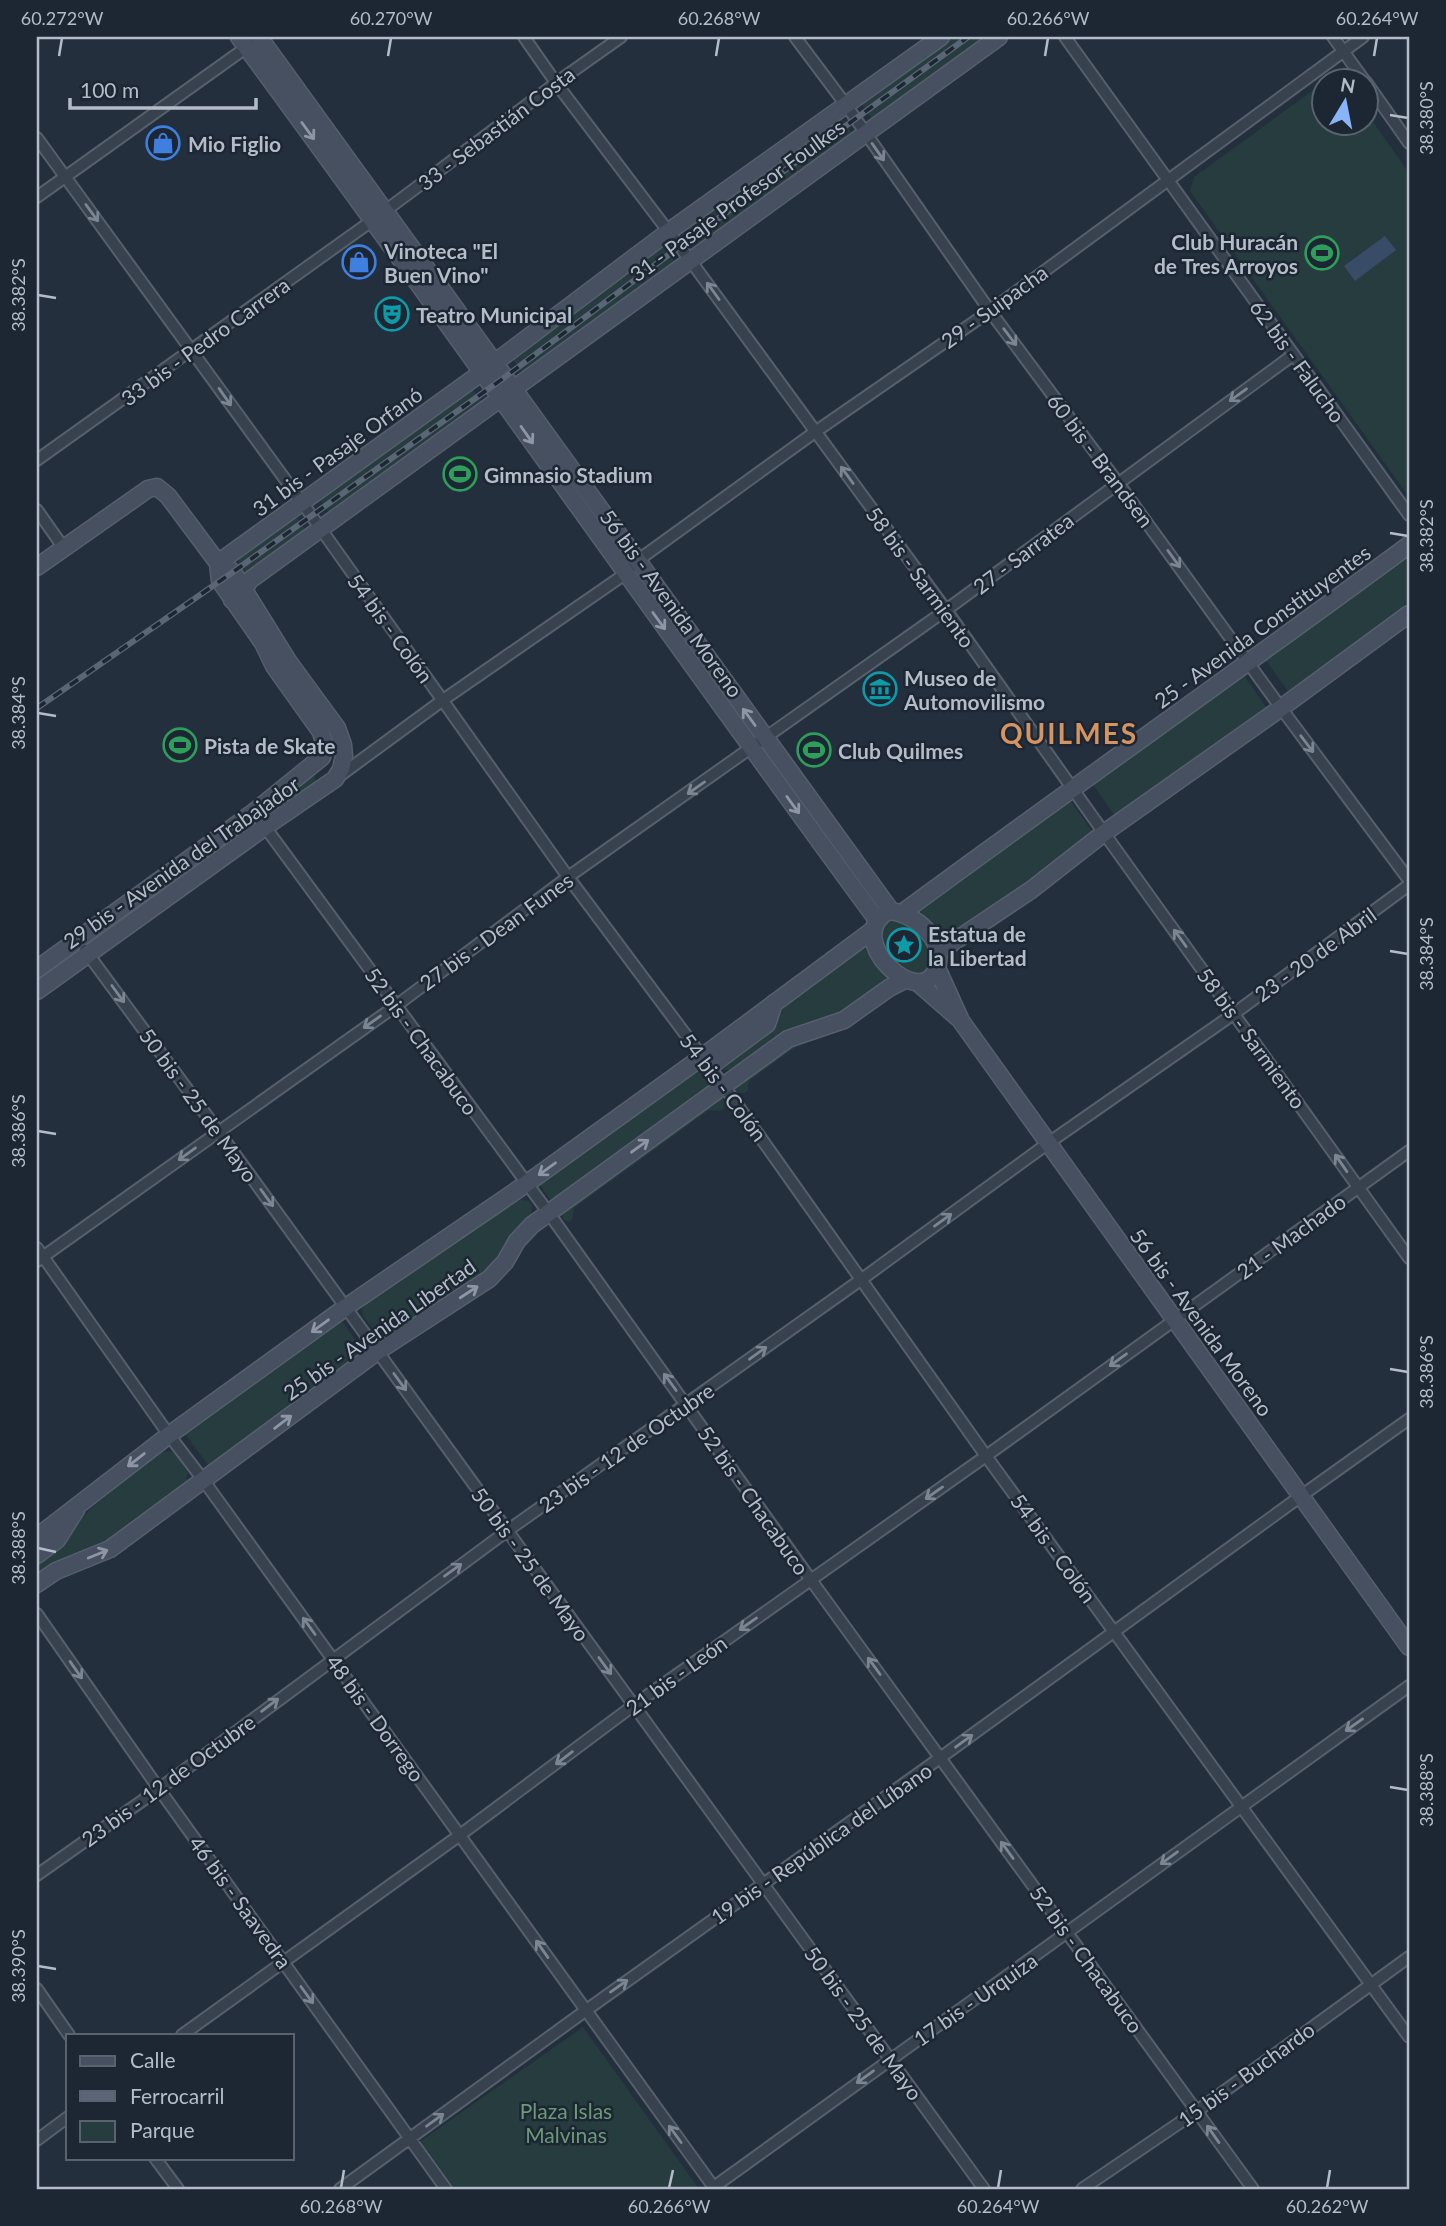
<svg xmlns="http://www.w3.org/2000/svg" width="1446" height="2226" viewBox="0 0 1446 2226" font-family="Lato,sans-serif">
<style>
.green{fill:#263c3f}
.water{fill:#394c67}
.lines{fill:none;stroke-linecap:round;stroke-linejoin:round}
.street-casing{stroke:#565f6c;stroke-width:14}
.secondary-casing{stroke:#565f6c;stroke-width:19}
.street{stroke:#38414e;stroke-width:10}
.secondary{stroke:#465061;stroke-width:16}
.rail-casing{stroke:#5a6575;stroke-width:6}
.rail{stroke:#1d2633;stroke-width:3.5;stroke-dasharray:10;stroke-linecap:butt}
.oneway{stroke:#8e96a5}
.oneway2{stroke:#7c8592}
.ticks{fill:none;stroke:#b4bcc9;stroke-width:2.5}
.labels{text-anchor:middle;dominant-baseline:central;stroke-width:5;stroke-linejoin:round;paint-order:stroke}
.street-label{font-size:21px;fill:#b4bcc9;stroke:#1d2633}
.poi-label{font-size:21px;font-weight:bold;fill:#b4bcc9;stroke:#1d2633;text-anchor:start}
.park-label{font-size:21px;fill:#6b9a76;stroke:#1d2633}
.district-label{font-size:28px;font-weight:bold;letter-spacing:2px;fill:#d59563;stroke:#1d2633}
.neatline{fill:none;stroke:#b4bcc9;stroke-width:2.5}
.ticks-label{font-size:18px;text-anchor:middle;fill:#b4bcc9}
</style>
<rect width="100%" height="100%" fill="#242f3e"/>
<!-- green -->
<path class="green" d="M952 37H986L872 119 861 103Z
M1323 83 1324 122H1366V112L1409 173V497L1190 191 1194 177Z
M841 118 853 134 700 245 688 229Z
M664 247 676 263 523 374 512 358Z
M473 390 485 406 331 516 320 500Z
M296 516 307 532 248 572 242 570 239 565V555Z
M1409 554V604L1288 691 1265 659Z
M1245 677 1268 710 1115 816 1092 783Z
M313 774 317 782 274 811 273 809Z
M1070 800 1093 833 942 942 919 909Z
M206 856 208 858 94 941 92 938Z
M891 916C913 927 936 943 926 971 908 980 884 955 881 938 880 932 883 926 883 921Z
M863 949 869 950 887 974 888 979 885 983 843 1012 796 1027 777 1037 732 1070H722L720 1066 771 1025 790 1001 856 951Z
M822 1034V1037L797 1046 749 1081 748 1090 745 1093H738L735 1088 737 1084 790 1047Z
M699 1070 710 1086 551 1201 540 1185Z
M718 1099H723L726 1107 720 1111 709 1110 574 1208 572 1220 568 1222 562 1218 566 1210Z
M522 1200 529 1201 532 1205 531 1217 516 1230 498 1258 488 1269 388 1335 377 1334 363 1316 362 1309 366 1304 516 1201Z
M342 1321 363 1350 208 1465 186 1435Z
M169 1451 175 1453 188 1472 186 1484 110 1542 70 1556 37 1574V1560L70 1534 89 1510 156 1455 161 1452Z
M583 2027 699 2189H455L421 2141Z"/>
<!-- water -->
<path class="water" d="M1385 236 1396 250 1355 281 1344 266Z"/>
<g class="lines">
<defs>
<path id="street" d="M524 37 556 83 690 260 946 610 1104 833 1409 1258
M795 37 846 105 990 311 1118 483 1281 708 1409 880
M1065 37 1409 515
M1333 37 1364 80
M1366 82 1409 143
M37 138 311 515 568 877 724 1086 986 1456 1409 2037
M37 197 247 47 257 37
M37 460 373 220 556 83 621 37
M37 510 63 547
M338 777 443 700 625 574 637 561 815 432 990 311 1363 37
M254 812 548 1212 811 1580 1253 2189
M85 950 218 1131 984 2189
M37 1248 169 1435 204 1481 715 2189
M37 1261 397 1005 568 877 946 610 1293 355
M37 1614 159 1789 446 2189
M37 1875 159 1789 507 1531 862 1279 1047 1144 1235 1013 1409 885
M37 1989 69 2035
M182 2035 460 1835 634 1705 986 1456 1409 1151
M37 2140 68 2117
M155 2158 178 2189
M340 2189 585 2011 940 1758 1301 1496 1409 1419
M711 2189 1409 1686
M1082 2189 1197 2111 1409 1957"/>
<path id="secondary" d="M239 37C454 329 662 627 877 920
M259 37C472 327 678 621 891 911
M218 563 481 373 668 232 941 37
M37 567 148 489 157 487 168 496 218 563 233 572 288 661 337 728 343 745 344 756 341 769 335 779 265 827 37 991
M232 600 240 595 250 580 999 37
M888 911C914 912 948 941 936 970 920 1011 841 939 888 911Z
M902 913C1070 789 1241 669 1409 545
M937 953 1031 890 1104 833 1281 708 1409 614
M937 968 961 1021 1409 1647
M37 969 254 812 322 757 325 747 321 732 274 666 263 643 220 581 218 563
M917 982 957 1017
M709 1067 767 1024 774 1003
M37 1537 169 1435 346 1307 526 1184 702 1057 873 930
M37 1555 57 1540 76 1510
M37 1584 56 1571 110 1549 378 1351 489 1279 505 1262 517 1241 532 1225 788 1039 844 1020 889 988 905 980"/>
</defs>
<!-- street casing -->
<use href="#street" class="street-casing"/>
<!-- secondary casing -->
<use href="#secondary" class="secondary-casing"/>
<!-- street -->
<use href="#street" class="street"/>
<!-- secondary -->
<use href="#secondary" class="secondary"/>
<defs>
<path id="rail" d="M37 708 233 572 505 377 679 247 968 37"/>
</defs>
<!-- rail casing -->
<use href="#rail" class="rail-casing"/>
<!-- rail -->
<use href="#rail" class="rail"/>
</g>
<!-- one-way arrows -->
<defs><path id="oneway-shaft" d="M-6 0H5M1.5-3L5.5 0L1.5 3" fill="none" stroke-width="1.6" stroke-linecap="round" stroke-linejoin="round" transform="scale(1.75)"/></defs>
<g class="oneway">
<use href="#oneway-shaft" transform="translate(308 131) rotate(54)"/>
<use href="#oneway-shaft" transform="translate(527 435) rotate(55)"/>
<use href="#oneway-shaft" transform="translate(659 621) rotate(54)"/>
<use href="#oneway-shaft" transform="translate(749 717) rotate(-126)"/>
<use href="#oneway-shaft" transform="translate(793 805) rotate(54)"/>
<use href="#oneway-shaft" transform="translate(640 1146) rotate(-36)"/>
<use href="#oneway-shaft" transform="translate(547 1169) rotate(144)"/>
<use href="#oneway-shaft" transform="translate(469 1292) rotate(-33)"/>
<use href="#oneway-shaft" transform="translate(320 1326) rotate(144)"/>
<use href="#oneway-shaft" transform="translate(283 1422) rotate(-37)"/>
<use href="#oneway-shaft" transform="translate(136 1460) rotate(142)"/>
<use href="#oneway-shaft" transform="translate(98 1554) rotate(-22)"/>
</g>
<g class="oneway2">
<use href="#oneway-shaft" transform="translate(878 152) rotate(55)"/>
<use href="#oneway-shaft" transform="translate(92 213) rotate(54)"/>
<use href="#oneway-shaft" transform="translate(713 291) rotate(-126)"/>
<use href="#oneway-shaft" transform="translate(1010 337) rotate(53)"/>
<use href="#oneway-shaft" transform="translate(1238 395) rotate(144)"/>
<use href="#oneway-shaft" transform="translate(225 397) rotate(55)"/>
<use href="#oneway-shaft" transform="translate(847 475) rotate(-126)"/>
<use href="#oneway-shaft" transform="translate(1174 559) rotate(54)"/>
<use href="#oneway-shaft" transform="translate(1307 744) rotate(53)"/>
<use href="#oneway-shaft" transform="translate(696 788) rotate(145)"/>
<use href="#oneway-shaft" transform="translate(1180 938) rotate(-126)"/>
<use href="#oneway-shaft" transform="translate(118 994) rotate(54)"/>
<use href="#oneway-shaft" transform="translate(372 1022) rotate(145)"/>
<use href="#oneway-shaft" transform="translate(187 1154) rotate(144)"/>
<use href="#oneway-shaft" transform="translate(1341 1163) rotate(-125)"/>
<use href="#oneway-shaft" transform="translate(267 1198) rotate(54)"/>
<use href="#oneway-shaft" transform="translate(943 1220) rotate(-36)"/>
<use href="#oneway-shaft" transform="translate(758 1353) rotate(-36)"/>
<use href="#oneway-shaft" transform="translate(1118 1360) rotate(144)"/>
<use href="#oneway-shaft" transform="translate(400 1382) rotate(54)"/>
<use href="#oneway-shaft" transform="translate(670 1382) rotate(-126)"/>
<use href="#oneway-shaft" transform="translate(934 1493) rotate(145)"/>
<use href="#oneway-shaft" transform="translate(453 1570) rotate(-36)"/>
<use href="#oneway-shaft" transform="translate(748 1624) rotate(145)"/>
<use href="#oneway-shaft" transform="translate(309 1626) rotate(-126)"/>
<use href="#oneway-shaft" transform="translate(605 1666) rotate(54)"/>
<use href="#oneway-shaft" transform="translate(874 1666) rotate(-126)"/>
<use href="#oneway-shaft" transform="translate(76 1670) rotate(55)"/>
<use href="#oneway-shaft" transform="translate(270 1705) rotate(-37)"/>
<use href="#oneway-shaft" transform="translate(1354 1725) rotate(145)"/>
<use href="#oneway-shaft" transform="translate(964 1741) rotate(-36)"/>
<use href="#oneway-shaft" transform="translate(564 1758) rotate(143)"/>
<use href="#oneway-shaft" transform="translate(1007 1850) rotate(-126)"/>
<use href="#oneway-shaft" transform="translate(1169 1858) rotate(144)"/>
<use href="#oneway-shaft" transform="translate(542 1949) rotate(-125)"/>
<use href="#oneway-shaft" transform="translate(619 1986) rotate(-35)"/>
<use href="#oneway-shaft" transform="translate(307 1995) rotate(54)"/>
<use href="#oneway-shaft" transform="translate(865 2077) rotate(144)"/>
<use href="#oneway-shaft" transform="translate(435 2120) rotate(-36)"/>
<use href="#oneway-shaft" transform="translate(675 2134) rotate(-126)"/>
<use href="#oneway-shaft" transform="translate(1213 2134) rotate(-125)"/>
</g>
<!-- ticks -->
<path class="ticks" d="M59 56 62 38M388 56 391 38M716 56 719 38M1045 56 1048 38M1374 56 1377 38M1390 115 1408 118M38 295 56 298M1390 533 1408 536M38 713 56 716M1390 951 1408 954M38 1131 56 1134M1390 1369 1408 1372M38 1548 56 1552M1390 1787 1408 1790M38 1966 56 1969M341 2188 344 2170M669 2188 673 2170M998 2188 1001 2170M1327 2188 1330 2170"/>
<!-- icons -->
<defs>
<symbol id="shop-ring" viewBox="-11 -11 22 22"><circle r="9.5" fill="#1d2633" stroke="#3f7fe0" stroke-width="1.5"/><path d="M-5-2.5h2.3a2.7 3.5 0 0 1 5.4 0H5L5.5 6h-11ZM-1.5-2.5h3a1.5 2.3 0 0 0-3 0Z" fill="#3f7fe0"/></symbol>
<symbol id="stadium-ring" viewBox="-11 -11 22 22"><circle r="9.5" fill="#1d2633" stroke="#2e9e5b" stroke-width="1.5"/><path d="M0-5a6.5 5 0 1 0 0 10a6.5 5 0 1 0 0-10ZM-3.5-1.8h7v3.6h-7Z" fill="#2e9e5b"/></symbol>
<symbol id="theatre-ring" viewBox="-11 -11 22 22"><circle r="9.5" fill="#1d2633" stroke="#0f9aa8" stroke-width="1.5"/><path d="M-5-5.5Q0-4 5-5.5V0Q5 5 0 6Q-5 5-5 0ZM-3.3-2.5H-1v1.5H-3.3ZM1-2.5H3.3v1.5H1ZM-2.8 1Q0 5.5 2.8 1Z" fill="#0f9aa8"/></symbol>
<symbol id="museum-ring" viewBox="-11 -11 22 22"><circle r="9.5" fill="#1d2633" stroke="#0f9aa8" stroke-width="1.5"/><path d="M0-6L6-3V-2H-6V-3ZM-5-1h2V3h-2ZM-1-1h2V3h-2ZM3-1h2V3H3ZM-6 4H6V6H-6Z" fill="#0f9aa8"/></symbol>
<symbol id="sight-ring" viewBox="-11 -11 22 22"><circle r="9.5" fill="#1d2633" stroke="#0f9aa8" stroke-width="1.5"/><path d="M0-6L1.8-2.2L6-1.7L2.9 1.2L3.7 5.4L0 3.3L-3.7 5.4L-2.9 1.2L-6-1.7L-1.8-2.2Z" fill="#0f9aa8"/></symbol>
</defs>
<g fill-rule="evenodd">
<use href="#shop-ring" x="144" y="124" width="38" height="38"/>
<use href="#stadium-ring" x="1303" y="234" width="38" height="38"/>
<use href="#shop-ring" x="340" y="243" width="38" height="38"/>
<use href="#theatre-ring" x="373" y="295" width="38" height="38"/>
<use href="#stadium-ring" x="441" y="455" width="38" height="38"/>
<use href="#museum-ring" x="861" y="670" width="38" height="38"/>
<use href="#stadium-ring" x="161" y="726" width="38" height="38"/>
<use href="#stadium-ring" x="795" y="731" width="38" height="38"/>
<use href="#sight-ring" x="885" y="926" width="38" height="38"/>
</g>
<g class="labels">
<!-- street labels -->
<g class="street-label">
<text transform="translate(496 128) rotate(-37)">33 - Sebastián Costa</text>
<text transform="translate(737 200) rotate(-36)">31 - Pasaje Profesor Foulkes</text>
<text transform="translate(994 306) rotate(-36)">29 - Suipacha</text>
<text transform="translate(205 341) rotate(-36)">33 bis - Pedro Carrera</text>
<text transform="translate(1298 361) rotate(54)">62 bis - Falucho</text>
<text transform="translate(337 451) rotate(-36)">31 bis - Pasaje Orfanó</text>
<text transform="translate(1101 460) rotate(53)">60 bis - Brandsen</text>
<text transform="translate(1023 553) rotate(-37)">27 - Sarratea</text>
<text transform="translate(921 577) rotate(54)">58 bis - Sarmiento</text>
<text transform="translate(672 603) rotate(54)">56 bis - Avenida Moreno</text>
<text transform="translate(1262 626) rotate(-36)">25 - Avenida Constituyentes</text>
<text transform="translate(391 628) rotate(54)">54 bis - Colón</text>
<text transform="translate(181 862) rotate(-35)">29 bis - Avenida del Trabajador</text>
<text transform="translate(496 931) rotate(-36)">27 bis - Dean Funes</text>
<text transform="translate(1315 954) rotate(-36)">23 - 20 de Abril</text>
<text transform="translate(1252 1038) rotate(54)">58 bis - Sarmiento</text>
<text transform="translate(422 1041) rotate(54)">52 bis - Chacabuco</text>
<text transform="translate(724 1087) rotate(53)">54 bis - Colón</text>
<text transform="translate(199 1105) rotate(54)">50 bis - 25 de Mayo</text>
<text transform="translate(1291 1236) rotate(-36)">21 - Machado</text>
<text transform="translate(1202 1322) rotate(54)">56 bis - Avenida Moreno</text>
<text transform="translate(379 1329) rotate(-35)">25 bis - Avenida Libertad</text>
<text transform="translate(626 1447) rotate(-35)">23 bis - 12 de Octubre</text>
<text transform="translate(754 1500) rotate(55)">52 bis - Chacabuco</text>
<text transform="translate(1054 1548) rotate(54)">54 bis - Colón</text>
<text transform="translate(531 1564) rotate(54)">50 bis - 25 de Mayo</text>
<text transform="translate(676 1675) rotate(-36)">21 bis - León</text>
<text transform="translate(376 1718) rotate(54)">48 bis - Dorrego</text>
<text transform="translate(168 1780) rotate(-36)">23 bis - 12 de Octubre</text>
<text transform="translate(821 1843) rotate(-35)">19 bis - República del Líbano</text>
<text transform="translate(241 1902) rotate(54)">46 bis - Saavedra</text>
<text transform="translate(1087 1959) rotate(54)">52 bis - Chacabuco</text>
<text transform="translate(975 1999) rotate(-35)">17 bis - Urquiza</text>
<text transform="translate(864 2023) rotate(54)">50 bis - 25 de Mayo</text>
<text transform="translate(1246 2074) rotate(-36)">15 bis - Buchardo</text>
</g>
<!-- poi labels -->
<g class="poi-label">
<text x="188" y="143">Mio Figlio</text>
<text x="1298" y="241" text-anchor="end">Club Huracán<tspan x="1298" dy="24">de Tres Arroyos</tspan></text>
<text x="384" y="250">Vinoteca "El<tspan x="384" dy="24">Buen Vino"</tspan></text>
<text x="416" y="314">Teatro Municipal</text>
<text x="484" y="474">Gimnasio Stadium</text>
<text x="904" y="677">Museo de<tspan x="904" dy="24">Automovilismo</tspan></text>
<text x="204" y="745">Pista de Skate</text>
<text x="838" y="750">Club Quilmes</text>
<text x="928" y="933">Estatua de<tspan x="928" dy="24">la Libertad</tspan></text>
</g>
<!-- park labels -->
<g class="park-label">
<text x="566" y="2110">Plaza Islas<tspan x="566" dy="24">Malvinas</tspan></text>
</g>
<!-- district labels -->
<g class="district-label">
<text x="1069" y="733">QUILMES</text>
</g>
</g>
<!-- border -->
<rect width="1446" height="2226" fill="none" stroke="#1d2633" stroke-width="77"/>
<!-- legend -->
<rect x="66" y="2034" width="228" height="126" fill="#1d2633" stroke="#59626f" stroke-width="2"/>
<rect x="80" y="2056" width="35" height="10" fill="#465061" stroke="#59626f" stroke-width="2"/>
<text x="130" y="2068" font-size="21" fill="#b4bcc9">Calle</text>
<rect x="80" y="2091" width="35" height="10" fill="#5a6575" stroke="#59626f" stroke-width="2"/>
<text x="130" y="2104" font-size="21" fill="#b4bcc9">Ferrocarril</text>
<rect x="80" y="2121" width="35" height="21" fill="#263c3f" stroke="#59626f" stroke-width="2"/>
<text x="130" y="2138" font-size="21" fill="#b4bcc9">Parque</text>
<!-- north arrow -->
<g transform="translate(1345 102) rotate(10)"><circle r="33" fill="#1d2633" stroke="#59626f" stroke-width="2"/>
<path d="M0-5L12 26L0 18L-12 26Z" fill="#8ab4f8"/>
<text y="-10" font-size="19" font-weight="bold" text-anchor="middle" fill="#b4bcc9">N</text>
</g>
<!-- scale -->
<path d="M70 98v10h186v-10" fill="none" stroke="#b4bcc9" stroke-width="3.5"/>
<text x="80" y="98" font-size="21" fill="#b4bcc9" stroke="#1d2633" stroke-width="5" paint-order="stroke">100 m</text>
<rect x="38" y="38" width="1370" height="2150" class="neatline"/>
<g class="ticks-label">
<text x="62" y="25">60.272°W</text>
<text x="391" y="25">60.270°W</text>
<text x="719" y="25">60.268°W</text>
<text x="1048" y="25">60.266°W</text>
<text x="1377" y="25">60.264°W</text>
<text transform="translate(1427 118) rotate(-90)" y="6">38.380°S</text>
<text transform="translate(19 295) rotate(-90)" y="6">38.382°S</text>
<text transform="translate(1427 536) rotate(-90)" y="6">38.382°S</text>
<text transform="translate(19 713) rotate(-90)" y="6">38.384°S</text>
<text transform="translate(1427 954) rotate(-90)" y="6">38.384°S</text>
<text transform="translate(19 1131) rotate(-90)" y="6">38.386°S</text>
<text transform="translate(1427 1372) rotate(-90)" y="6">38.386°S</text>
<text transform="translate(19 1548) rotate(-90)" y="6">38.388°S</text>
<text transform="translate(1427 1790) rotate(-90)" y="6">38.388°S</text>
<text transform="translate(19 1966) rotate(-90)" y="6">38.390°S</text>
<text x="341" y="2213">60.268°W</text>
<text x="669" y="2213">60.266°W</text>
<text x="998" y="2213">60.264°W</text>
<text x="1327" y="2213">60.262°W</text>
</g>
</svg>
